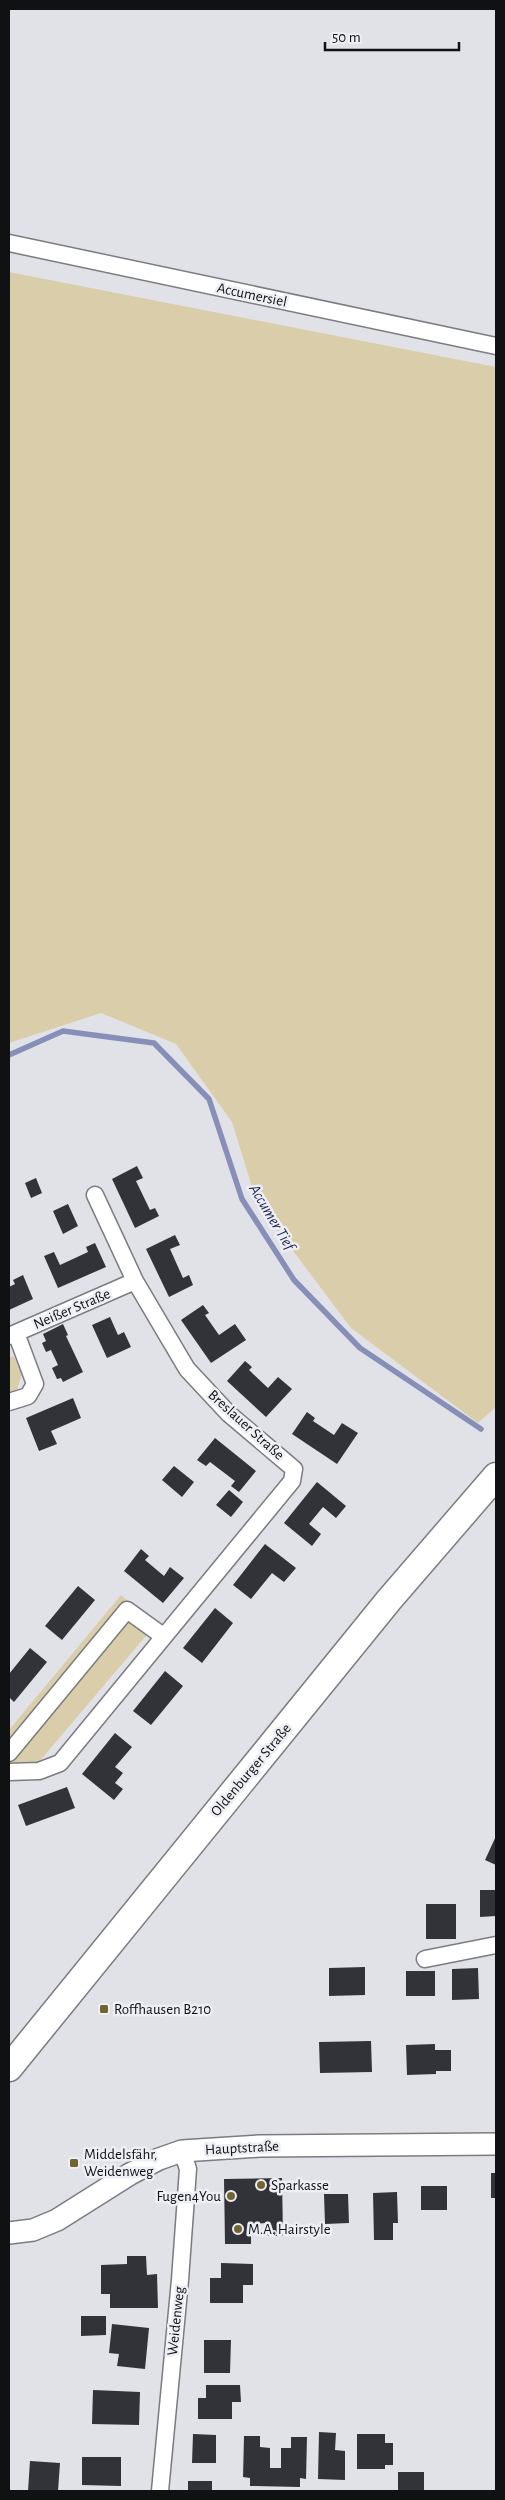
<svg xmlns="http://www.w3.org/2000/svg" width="505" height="2500" viewBox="0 0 505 2500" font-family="'Alegreya Sans',sans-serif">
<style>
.green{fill:#daceaa}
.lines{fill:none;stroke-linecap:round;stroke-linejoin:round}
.stream{stroke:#878fb8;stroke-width:5.5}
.building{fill:#323338}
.minor-casing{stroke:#7b7c81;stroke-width:19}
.tertiary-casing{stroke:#7b7c81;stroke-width:24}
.primary-casing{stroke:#7b7c81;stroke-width:29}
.minor{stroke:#fff;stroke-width:16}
.tertiary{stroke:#fff;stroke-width:21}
.primary{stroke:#fff;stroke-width:26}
.poi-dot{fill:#746431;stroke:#eeeff5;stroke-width:2}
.labels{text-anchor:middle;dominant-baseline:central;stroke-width:5;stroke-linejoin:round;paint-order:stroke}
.street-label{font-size:15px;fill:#101113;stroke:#eeeff5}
.poi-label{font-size:15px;fill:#101113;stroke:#eeeff5;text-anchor:start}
.water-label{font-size:16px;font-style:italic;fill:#1f2357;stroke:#eeeff5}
</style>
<rect width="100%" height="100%" fill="#e1e2e8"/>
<!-- green -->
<path class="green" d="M9 272 496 367V1407L478 1423 351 1328 257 1203 232 1122 176 1044 101 1013 9 1043Z
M9 1356 14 1357 22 1373 17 1390 9 1393Z
M121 1595 156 1624 27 1776H9V1730Z"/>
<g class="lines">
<!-- stream -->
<path class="stream" d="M9 1055 63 1031 154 1043 209 1099 242 1199 294 1280 360 1348 481 1429"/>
</g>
<!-- building -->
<path class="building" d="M137 1166 143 1178 136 1181 150 1210 155 1208 159 1216 135 1228 112 1179Z
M36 1178 42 1193 31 1198 25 1183Z
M68 1204 78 1226 63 1234 53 1211Z
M175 1235 180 1245 170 1249 183 1278 189 1275 193 1285 169 1297 146 1249Z
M95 1243 106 1267 58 1288 44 1256 54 1252 60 1265 88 1252 86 1247Z
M23 1275 33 1299 9 1310V1287L15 1284 13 1280Z
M203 1305 209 1313 205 1315 219 1335 235 1324 246 1340 211 1363 181 1320Z
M110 1317 118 1335 124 1332 131 1347 107 1358 92 1325Z
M63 1324 68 1335 66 1336 83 1372 63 1382 61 1378 57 1379 52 1368 58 1365 51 1350 46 1352 42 1343 46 1341 43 1334Z
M245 1361 252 1367 249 1370 268 1388 278 1377 292 1389 266 1417 227 1381Z
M73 1398 81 1418 51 1431 57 1444 39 1451 26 1418Z
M307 1412 315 1418 313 1421 334 1435 342 1423 358 1433 337 1464 292 1434Z
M215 1438 256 1471 239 1492 231 1486 235 1481 210 1462 206 1466 197 1460Z
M174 1466 194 1482 182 1497 162 1480Z
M317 1482 346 1506 336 1518 323 1507 309 1524 321 1534 312 1546 284 1523Z
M229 1490 243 1502 231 1517 216 1505Z
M265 1544 296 1568 284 1582 272 1573 251 1599 233 1585Z
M141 1549 149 1556 145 1560 164 1576 170 1567 184 1578 163 1603 124 1571Z
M78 1586 95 1600 62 1640 45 1626Z
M215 1608 233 1623 202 1663 183 1648Z
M30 1648 47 1662 14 1702 9 1697V1674Z
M165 1671 183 1686 151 1725 133 1711Z
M115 1733 132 1747 115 1767 123 1773 115 1783 123 1789 114 1800 82 1774Z
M67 1787 75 1808 26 1826 18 1805Z
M496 1836V1865L485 1860Z
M480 1890H496V1916L480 1917Z
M426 1904H456V1939H426Z
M365 1967V1995L329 1996V1968Z
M478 1968 479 1999 452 2000V1969Z
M406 1971H435V1996H406Z
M371 2041 372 2072 320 2073 319 2042Z
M435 2044V2050H451V2071H436V2074L407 2075 406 2045Z
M491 2173H496V2198H491Z
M282 2178 283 2236H268L267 2223 251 2224V2244H225L224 2179Z
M421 2186H447V2210H421Z
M397 2192 398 2223H393V2240H374L373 2193Z
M324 2194H348L349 2223 325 2224Z
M127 2256H146L147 2275 157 2274 158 2308H110V2294H101V2265L127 2264Z
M221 2263 253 2264V2285H243V2303H210V2278H221Z
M81 2316H106V2335L81 2336Z
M112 2324 149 2328 145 2369 117 2366 119 2354 109 2353Z
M204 2340H231L230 2373H204Z
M206 2385H240L241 2402H232V2419H198V2398H206Z
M93 2390 140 2392 139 2425 92 2424Z
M319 2432 336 2433 335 2450 345 2451V2480L318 2479Z
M193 2434 216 2435V2463H192Z
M357 2434H385V2443H393V2465H385V2469H357Z
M244 2436H260V2447L270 2448V2468H281V2448H291V2437H307L306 2479 300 2478V2487L250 2486V2478L243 2477Z
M82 2457H121V2486L82 2485Z
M30 2461 60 2463 58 2491H28Z
M398 2472H424V2491H398Z
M188 2481H212V2491H188Z"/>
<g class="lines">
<defs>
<path id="minor" d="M9 243 496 346
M9 1336 135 1281
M9 1402 28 1396 35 1384 16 1333
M9 1753 127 1610 163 1636
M9 1772 39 1771 60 1763 292 1481 294 1469 229 1414 187 1369 135 1281 95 1195
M425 1959 496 1945
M160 2491 180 2280 188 2169 182 2151"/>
<path id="tertiary" d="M9 2233 33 2230 57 2220 130 2174 159 2159 182 2151 260 2146 496 2144"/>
<path id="primary" d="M9 2068 389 1600 496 1476"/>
</defs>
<!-- minor casing -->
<use href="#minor" class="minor-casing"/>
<!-- tertiary casing -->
<use href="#tertiary" class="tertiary-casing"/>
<!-- primary casing -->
<use href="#primary" class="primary-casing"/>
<!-- minor -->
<use href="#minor" class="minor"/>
<!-- tertiary -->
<use href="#tertiary" class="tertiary"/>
<!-- primary -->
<use href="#primary" class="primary"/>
</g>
<!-- markers -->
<g class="poi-dot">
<rect x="99" y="2004" width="10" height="10" rx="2.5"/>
<rect x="69" y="2158" width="10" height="10" rx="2.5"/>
<circle cx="261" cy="2185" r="5"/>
<circle cx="231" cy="2196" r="5"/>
<circle cx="238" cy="2229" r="5"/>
</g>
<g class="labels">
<!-- street labels -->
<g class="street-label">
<text transform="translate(252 295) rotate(12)">Accumersiel</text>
<text transform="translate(72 1309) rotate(-23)">Neißer Straße</text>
<text transform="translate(246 1425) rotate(42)">Breslauer Straße</text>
<text transform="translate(251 1770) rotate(-50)">Oldenburger Straße</text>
<text transform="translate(242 2148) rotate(-3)">Hauptstraße</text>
<text transform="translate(176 2321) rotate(-84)">Weidenweg</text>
</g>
<!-- poi labels -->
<g class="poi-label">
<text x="114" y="2009">Roffhausen B210</text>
<text x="84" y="2154">Middelsfähr,<tspan x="84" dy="17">Weidenweg</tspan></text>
<text x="271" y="2185">Sparkasse</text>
<text x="221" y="2196" text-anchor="end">Fugen4You</text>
<text x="248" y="2229">M.A. Hairstyle</text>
</g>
<!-- water labels -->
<g class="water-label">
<text transform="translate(272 1217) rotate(59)">Accumer Tief</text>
</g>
</g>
<!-- border -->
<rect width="505" height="2500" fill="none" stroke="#101113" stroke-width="20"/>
<!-- scale -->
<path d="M325 42v8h134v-8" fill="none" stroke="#101113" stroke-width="2.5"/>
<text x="332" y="42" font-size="15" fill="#101113" stroke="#eeeff5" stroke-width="4" paint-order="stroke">50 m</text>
</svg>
